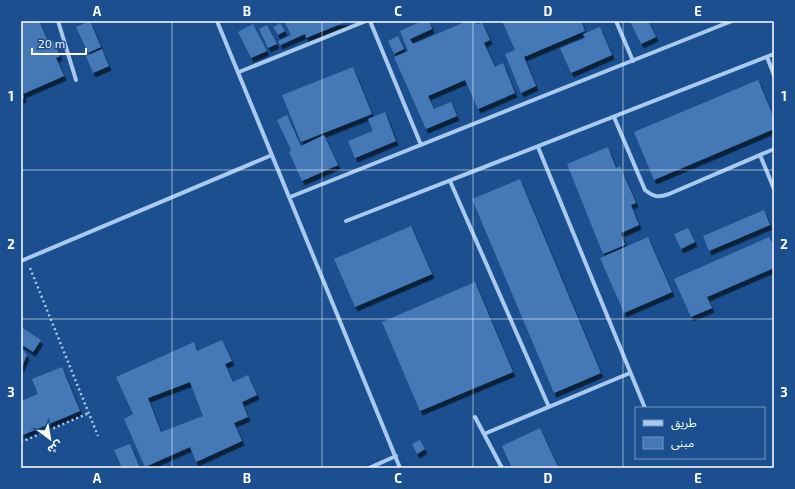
<svg xmlns="http://www.w3.org/2000/svg" width="795" height="489" viewBox="0 0 795 489" font-family="'Exo 2','Noto Sans Arabic',sans-serif">
<style>
.building{fill:#4478b7;fill-rule:evenodd;filter:url(#shadow)}
.lines{fill:none;stroke-linecap:round;stroke-linejoin:round}
.path{stroke:#a9c9ee;stroke-width:2.5;stroke-dasharray:2 3;stroke-linecap:butt}
.street{stroke:#a9c9ee;stroke-width:4}
.grid{fill:none;stroke:#fff;stroke-width:1;stroke-opacity:0.55}
.neatline{fill:none;stroke:#fff;stroke-width:1.5}
.grid-label{font-size:13px;text-anchor:middle;font-weight:bold;fill:#fff}
</style>
<defs>
<filter id="shadow"><feDropShadow dx="2.5" dy="4.5" stdDeviation="0" flood-color="#0009"/></filter>
</defs>
<rect width="100%" height="100%" fill="#1b4f8f"/>
<!-- building -->
<path class="building" d="M21 21H39L48 41 52 39 60 56 56 58 64 76 23 94 24 98 21 99V27L22 26Z
M90 21 101 47 88 53 76 27Z
M284 21H348L306 38 305 34 280 45 278 41 291 35Z
M422 21H429L432 29 410 39 413 44 467 21H476L477 25 482 22 490 40 484 43 495 67 503 63 515 93 478 109 465 80 428 96 434 109 451 102 457 116 426 129 394 57 408 51 400 31Z
M502 21H581L585 31 524 57 536 86 521 93 505 54 515 50Z
M630 21H648L656 37 641 44Z
M280 23 285 31 278 35 273 27Z
M253 24 267 51 251 58 238 32Z
M267 25 277 44 268 48 259 29Z
M600 27 612 55 571 73 560 48 585 38 583 34Z
M398 36 404 49 394 54 388 41Z
M102 49 109 66 93 73 86 56Z
M353 67 372 114 301 142 282 95Z
M758 80 774 118V129L654 180 634 132Z
M385 112 396 141 355 158 348 141 373 131 368 119Z
M287 115 301 146 324 135 338 165 302 181 289 152 291 150 277 120Z
M608 147 616 168 620 166 636 203 631 205 639 225 621 233 625 245 603 254 567 164Z
M520 179 601 373 554 393 472 199Z
M764 210 770 225 709 251 703 236Z
M411 226 432 274 355 307 334 259Z
M688 228 695 242 681 249 674 234Z
M648 237 672 292 624 313 600 258Z
M769 237 774 247V268L707 297 712 308 691 317 674 279Z
M475 282 513 372 420 411 382 322Z
M21 327 41 340 33 352 21 344Z
M222 340 232 361 225 364 233 382 248 375 257 395 242 402 248 417 234 423 242 441 196 462 190 447 145 467 124 419 133 414 116 377 194 342 197 351ZM190 382 203 416 161 432 148 398Z
M21 347 27 355 21 369Z
M62 367 80 411 23 435 21 430V401L38 394 32 379Z
M540 428 558 467 512 468 502 446Z
M420 440 425 449 417 454 412 444Z
M130 444 140 468H122L114 450Z"/>
<g class="lines">
<!-- path -->
<path class="path" d="M30 268 98 436
M21 442 89 413"/>
<!-- street -->
<path class="street" d="M58 21 76 80
M217 21 400 468
M370 21 421 145
M616 21 633 61
M767 57 774 75
M239 72 366 21
M614 117 645 190C654 197 658 198 669 194L774 149
M538 147 645 408
M760 155 774 189
M450 181 549 407
M290 197 732 21
M346 221 774 54
M21 261 272 155
M475 417 502 468
M484 434 630 373
M369 468 396 456"/>
</g>
<!-- grid -->
<path class="grid" d="M172 21V468M322 21V468M473 21V468M623 21V468M21 170H774M21 319H774"/>
<!-- border -->
<rect width="795" height="489" fill="none" stroke="#1b4f8f" stroke-width="44"/>
<!-- legend -->
<rect x="635" y="407" width="130" height="52" fill="#1b4f8f" stroke="#7695bc"/>
<rect x="643" y="420" width="20" height="6" fill="#a9c9ee" stroke="#7695bc"/>
<text x="671" y="427" font-size="12" fill="#ffffff">طريق</text>
<rect x="643" y="437" width="20" height="12" fill="#4478b7" stroke="#7695bc"/>
<text x="671" y="447" font-size="12" fill="#ffffff">مبنى</text>
<!-- north arrow -->
<g transform="translate(50 439) rotate(149)" stroke="#1b4f8f" stroke-width="3" paint-order="stroke">
<path d="M0-3L7 15L0 10L-7 15Z" fill="#ffffff"/>
<text y="-6" font-size="11" font-weight="bold" text-anchor="middle" fill="#ffffff">ش</text>
</g>
<!-- scale -->
<path d="M32 48v6h54v-6" fill="none" stroke="#ffffff" stroke-width="2"/>
<text x="38" y="48" font-size="12" fill="#ffffff" stroke="#1b4f8f" stroke-width="3" paint-order="stroke">20 m</text>
<rect x="22" y="22" width="751" height="445" class="neatline"/>
<g class="grid-label">
<text x="97" y="16">A</text>
<text x="247" y="16">B</text>
<text x="398" y="16">C</text>
<text x="548" y="16">D</text>
<text x="698" y="16">E</text>
<text x="11" y="101">1</text>
<text x="784" y="101">1</text>
<text x="11" y="249">2</text>
<text x="784" y="249">2</text>
<text x="11" y="397">3</text>
<text x="784" y="397">3</text>
<text x="97" y="483">A</text>
<text x="247" y="483">B</text>
<text x="398" y="483">C</text>
<text x="548" y="483">D</text>
<text x="698" y="483">E</text>
</g>
</svg>
